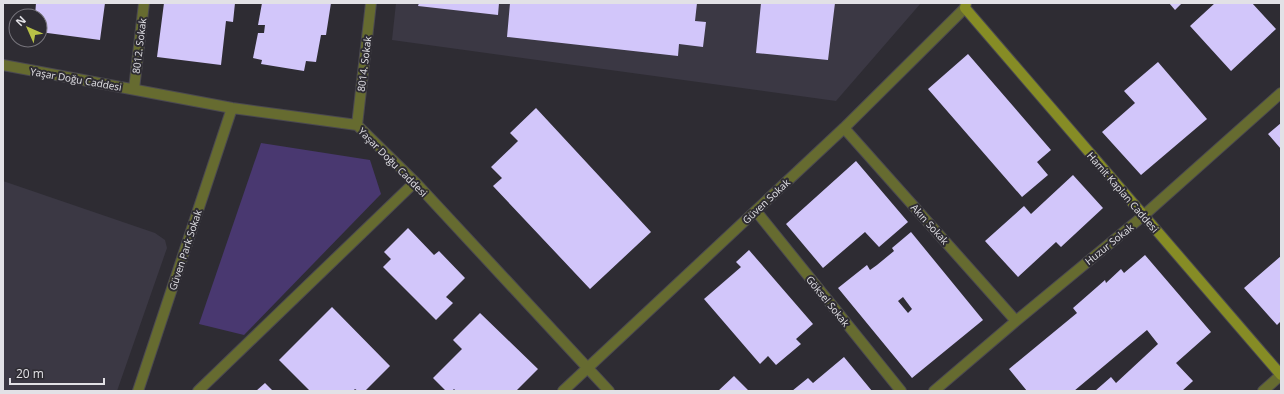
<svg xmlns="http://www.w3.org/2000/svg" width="1284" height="394" viewBox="0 0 1284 394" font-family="'Open Sans',sans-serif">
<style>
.built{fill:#3b3844}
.green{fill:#493870}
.building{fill:#d2c6fa;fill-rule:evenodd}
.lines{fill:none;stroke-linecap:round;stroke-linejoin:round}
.street-casing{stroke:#4b4950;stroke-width:12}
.secondary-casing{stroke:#4b4950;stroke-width:12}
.street{stroke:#666b30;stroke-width:10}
.secondary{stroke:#868c25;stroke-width:10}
.labels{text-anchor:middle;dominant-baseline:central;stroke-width:4;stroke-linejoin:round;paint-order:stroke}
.street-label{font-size:10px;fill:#e2e1e6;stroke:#2e2c33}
</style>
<rect width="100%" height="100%" fill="#2e2c33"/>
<!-- built -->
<path class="built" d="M396 3H921L836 101 392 40Z
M3 181 155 233 165 240 167 248 117 391H3Z"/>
<!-- green -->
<path class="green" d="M261 143 370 160 381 194 244 335 199 324Z"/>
<!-- building -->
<path class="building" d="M36 3H105L100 40 40 32V16H35Z
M164 3H235L233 22 226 21 221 65 157 57Z
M262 3H331L326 35H321L316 62 306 61 304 71 261 64 262 60 253 58 258 33H264L265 25H258Z
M419 3H499L498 15 418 6Z
M510 3H697L695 21 706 22 703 47 679 44 678 56 507 37Z
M761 3H835L828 60 756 53Z
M1169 3H1182L1175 10Z
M1215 3H1252L1276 29 1231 71 1190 26Z
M968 54 1051 150 1037 162 1048 175 1022 197 928 89Z
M1158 62 1207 119 1141 175 1102 132 1135 103 1124 91Z
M536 108 651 232 590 289 493 186 502 178 491 167 518 141 510 133Z
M1281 123V149L1268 134Z
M856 161 908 222 879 247 865 232 823 268 786 224Z
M1073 175 1103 208 1061 247 1056 242 1018 277 985 241 1024 206 1031 214Z
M408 228 434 255 439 251 465 278 446 297 453 303 436 320 383 267 391 259 384 252Z
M911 232 983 320 912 378 838 288 867 265 870 270 877 265 894 251 892 248ZM903 297 912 309 908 313 898 301Z
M749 250 813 324 796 339 801 344 776 365 768 356 760 364 704 299 741 267 736 262Z
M1145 255 1211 332 1176 363 1193 381 1182 391H1095L1111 377 1116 383 1158 344 1147 330 1074 391H1027L1009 369 1077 313 1073 308 1105 280 1106 283 1121 269 1124 273Z
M1281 256V321L1277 325 1244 288Z
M332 307 390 366 365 391H358L355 389 353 391H310L279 360Z
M480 313 538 369 516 391H456L454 389 452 391H446L433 378 462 349 453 340Z
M844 357 872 391H792L808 378 813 383Z
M734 376 749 391H718Z
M265 383 273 391H256Z"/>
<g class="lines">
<defs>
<path id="street" d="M3 65 232 108 357 125 415 182 609 391
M134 89 144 3
M357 125 371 3
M844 128 1016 321
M756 211 901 391
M138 391 232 108
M198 391 415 182
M563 391 844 128 965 8
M934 391 1016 321 1143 216 1281 93
M1263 391 1281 375"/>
<path id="secondary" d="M966 3 965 8 1281 375"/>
</defs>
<!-- street casing -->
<use href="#street" class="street-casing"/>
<!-- secondary casing -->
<use href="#secondary" class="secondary-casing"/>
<!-- street -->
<use href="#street" class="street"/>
<!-- secondary -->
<use href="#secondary" class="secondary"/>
</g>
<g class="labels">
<!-- street labels -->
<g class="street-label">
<text transform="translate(139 46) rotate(-83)">8012. Sokak</text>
<text transform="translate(364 64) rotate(-83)">8014. Sokak</text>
<text transform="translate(76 79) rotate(10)">Yaşar Doğu Caddesi</text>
<text transform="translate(393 162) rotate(45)">Yaşar Doğu Caddesi</text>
<text transform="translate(1123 192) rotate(49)">Hamit Kaplan Caddesi</text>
<text transform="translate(766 201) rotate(-43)">Güven Sokak</text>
<text transform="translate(930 224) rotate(48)">Akın Sokak</text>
<text transform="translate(1109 244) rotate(-39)">Huzur Sokak</text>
<text transform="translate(185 250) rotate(-72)">Güven Park Sokak</text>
<text transform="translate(828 301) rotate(51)">Göksel Sokak</text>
</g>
</g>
<!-- border -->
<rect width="1284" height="394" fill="none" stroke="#e2e1e6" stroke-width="8"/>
<!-- north arrow -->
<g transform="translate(28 28) rotate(315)"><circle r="19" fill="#2e2c33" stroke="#76747b"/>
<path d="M0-3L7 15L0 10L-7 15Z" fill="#b8c147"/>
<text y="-6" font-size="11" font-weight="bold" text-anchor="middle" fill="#e2e1e6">N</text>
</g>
<!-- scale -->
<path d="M10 378v6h94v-6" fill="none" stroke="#e2e1e6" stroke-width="2"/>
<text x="16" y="378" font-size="12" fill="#e2e1e6" stroke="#2e2c33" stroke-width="3" paint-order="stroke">20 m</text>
</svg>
